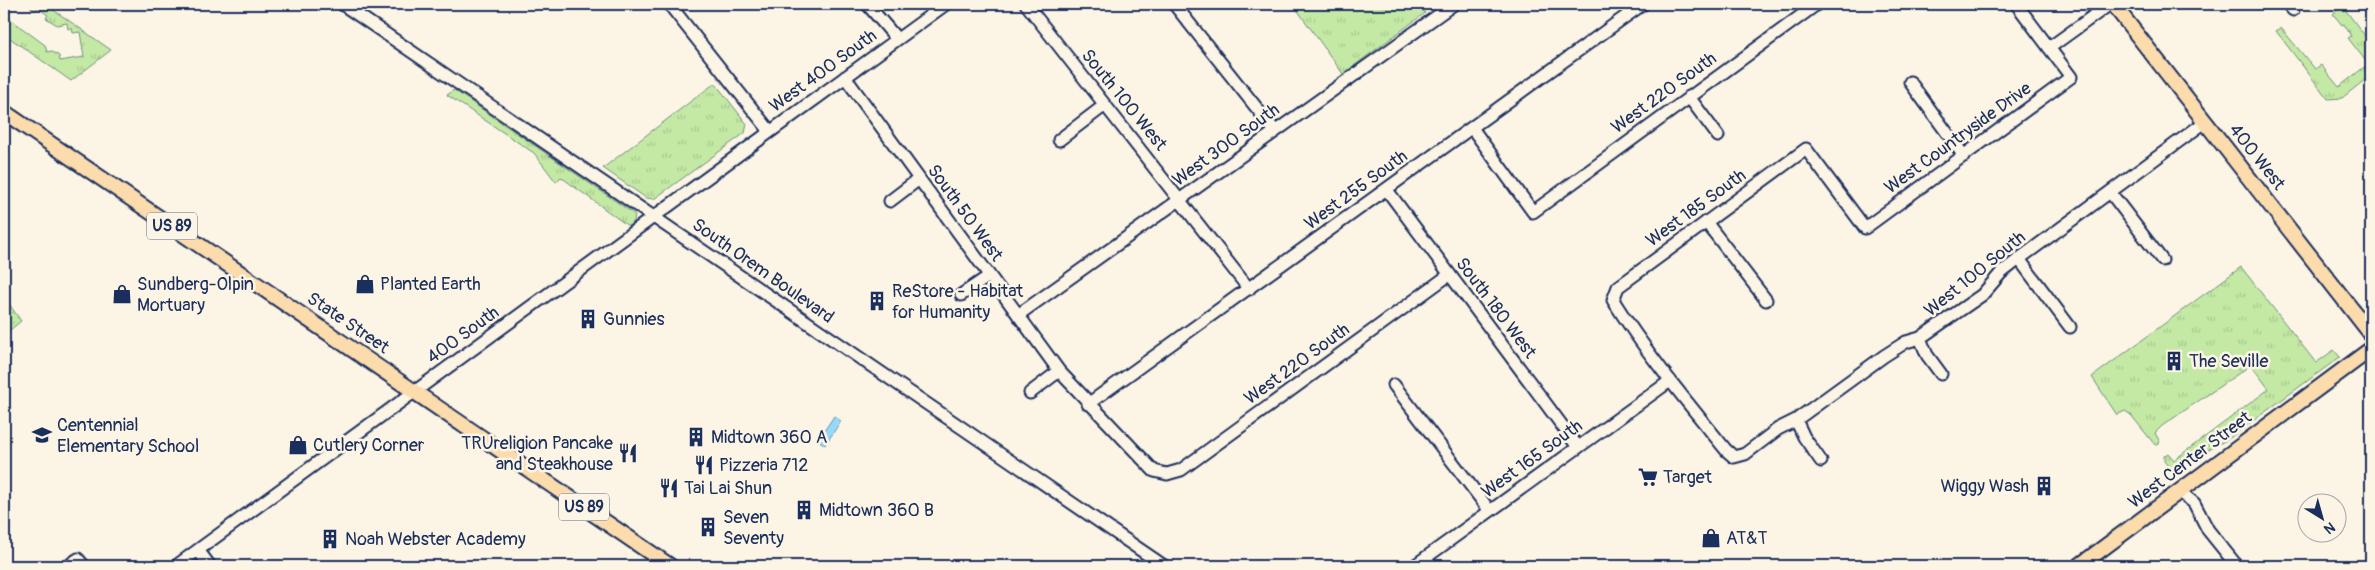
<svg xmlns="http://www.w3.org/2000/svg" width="2375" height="570" viewBox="0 0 2375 570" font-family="Pangolin,sans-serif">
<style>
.grass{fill:url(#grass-tufts);stroke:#6f8c81}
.park{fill:url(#park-dots);stroke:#6f8c81}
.water{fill:#96d9f8;stroke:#6595ba}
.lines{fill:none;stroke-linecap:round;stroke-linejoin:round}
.minor-casing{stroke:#1b2f5e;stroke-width:15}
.major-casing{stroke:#1b2f5e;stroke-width:18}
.minor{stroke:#fcf5e5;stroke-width:11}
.major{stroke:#fcdcac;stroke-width:14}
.labels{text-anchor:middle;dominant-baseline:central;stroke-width:5;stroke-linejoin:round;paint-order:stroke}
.shield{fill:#fcf5e5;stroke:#5e6a86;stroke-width:1}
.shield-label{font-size:16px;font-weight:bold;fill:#1b2f5e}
.street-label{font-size:18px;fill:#1b2f5e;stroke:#fcf5e5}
.poi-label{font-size:18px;fill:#1b2f5e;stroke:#fcf5e5;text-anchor:start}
</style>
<defs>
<pattern id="grass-tufts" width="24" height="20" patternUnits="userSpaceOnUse" patternTransform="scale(1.25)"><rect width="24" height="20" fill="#c3e9a4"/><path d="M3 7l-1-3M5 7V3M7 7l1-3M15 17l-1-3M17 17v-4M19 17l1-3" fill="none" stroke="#a7c890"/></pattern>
<pattern id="park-dots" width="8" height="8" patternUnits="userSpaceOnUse" patternTransform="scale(1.25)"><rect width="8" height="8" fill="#c3e9a4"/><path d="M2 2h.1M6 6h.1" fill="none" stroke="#a7c890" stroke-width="1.8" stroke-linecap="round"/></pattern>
</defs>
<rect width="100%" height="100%" fill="#fcf5e5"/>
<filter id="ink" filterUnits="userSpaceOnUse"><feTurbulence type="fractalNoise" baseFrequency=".02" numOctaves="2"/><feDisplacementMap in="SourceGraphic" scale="10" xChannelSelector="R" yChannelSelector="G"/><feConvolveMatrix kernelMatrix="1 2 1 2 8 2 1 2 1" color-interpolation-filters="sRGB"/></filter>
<g filter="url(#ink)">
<!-- grass -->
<path class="grass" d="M30 4H45L111 50 71 81 4 34V22L11 20 45 45 47 52 51 51 59 56 60 61 84 57 80 32 73 33 72 28 68 29 67 23 57 25 46 18 48 15 38 8 35 11 31 8Z
M1293 4H1418L1425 13 1343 74Z
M2336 4H2341L2371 44V75L2342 98 2328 99 2276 31 2281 28 2315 69 2321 65 2339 87 2368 64 2348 38 2351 36 2344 24 2342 25 2333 14 2339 9Z
M715 83 747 124 745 133 654 199 646 198 603 168Z
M454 90 630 211 635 215 634 222 628 226 561 177 556 182 534 153 447 95Z
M2241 267 2316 363 2334 350 2340 357 2227 440 2212 447 2175 475 2164 461V456L2168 453 2174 460 2269 389 2251 365 2162 426 2155 433 2160 442 2155 445 2131 415 2125 411 2117 415 2092 377Z"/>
<!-- park -->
<path class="park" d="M4 297 21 321 4 335Z"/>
<!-- water -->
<path class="water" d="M834 416 841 421 825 445 818 440Z"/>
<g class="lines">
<defs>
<path id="minor" d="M342 4 1164 566
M669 4 769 130
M867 4 897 39
M1026 4 1249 289
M1174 4 1275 131
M2288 4 2293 10
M2017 5 2071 77 1865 228 1806 149 1618 287 1613 300C1646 353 1687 402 1726 450L1734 457 1745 454 1778 429 1796 420 1884 356 1906 342 1920 338 1982 295 2001 273 2019 259 2205 122
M2049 48 2110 4
M845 77 1059 371 1154 471 1167 474 1181 470 1449 275
M1910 82 1964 156
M1689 97 1718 136
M1472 128 1533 212 1817 4
M1059 140 1105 105
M1387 190 1578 447
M2110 192 2162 260
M890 201 919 179
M1706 222 1766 300
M2019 259 2070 327
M961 295 989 276
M1018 315 1454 4
M1920 338 1927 355 1941 374
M1394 385 1490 511
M1030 393 1059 371
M1088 404 1643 4
M1796 420 1804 437 1821 461
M2179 491 2194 503 2208 530 2237 566
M198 550 210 566
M72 563 78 559 84 566
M176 566C431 377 689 191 946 4
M1414 566 1670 381"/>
<path id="major" d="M2113 4 2371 334
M4 112 670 566
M2079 566 2371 349"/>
</defs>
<!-- minor casing -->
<use href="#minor" class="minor-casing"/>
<!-- major casing -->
<use href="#major" class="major-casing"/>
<!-- minor -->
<use href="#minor" class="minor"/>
<!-- major -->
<use href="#major" class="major"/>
</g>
</g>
<!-- icons -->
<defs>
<symbol id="shop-bare" viewBox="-9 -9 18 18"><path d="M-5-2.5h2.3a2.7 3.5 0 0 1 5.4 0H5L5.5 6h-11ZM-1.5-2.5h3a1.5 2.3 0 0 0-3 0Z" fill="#1b2f5e" stroke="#fcf5e5" stroke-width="2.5" paint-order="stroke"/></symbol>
<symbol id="building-bare" viewBox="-9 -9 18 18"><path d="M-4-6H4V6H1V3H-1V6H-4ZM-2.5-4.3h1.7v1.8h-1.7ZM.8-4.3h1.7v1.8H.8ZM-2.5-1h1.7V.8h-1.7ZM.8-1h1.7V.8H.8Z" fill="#1b2f5e" stroke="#fcf5e5" stroke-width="2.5" paint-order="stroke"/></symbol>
<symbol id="school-bare" viewBox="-9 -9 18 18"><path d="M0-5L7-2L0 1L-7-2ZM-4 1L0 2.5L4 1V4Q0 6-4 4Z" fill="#1b2f5e" stroke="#fcf5e5" stroke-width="2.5" paint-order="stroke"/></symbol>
<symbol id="restaurant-bare" viewBox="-9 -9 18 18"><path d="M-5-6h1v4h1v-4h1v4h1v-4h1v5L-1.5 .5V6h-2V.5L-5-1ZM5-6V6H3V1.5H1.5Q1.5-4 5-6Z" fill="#1b2f5e" stroke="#fcf5e5" stroke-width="2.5" paint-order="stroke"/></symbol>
<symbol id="supermarket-bare" viewBox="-9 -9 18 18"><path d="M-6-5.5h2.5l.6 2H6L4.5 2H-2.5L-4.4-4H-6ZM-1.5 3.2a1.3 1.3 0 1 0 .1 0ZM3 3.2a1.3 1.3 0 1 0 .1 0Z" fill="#1b2f5e" stroke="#fcf5e5" stroke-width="2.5" paint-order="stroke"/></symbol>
</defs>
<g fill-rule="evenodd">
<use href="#shop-bare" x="351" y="270" width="28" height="28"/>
<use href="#shop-bare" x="108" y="280" width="28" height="28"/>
<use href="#building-bare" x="863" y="287" width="28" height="28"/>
<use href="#building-bare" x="574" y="305" width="28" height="28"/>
<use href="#building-bare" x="2160" y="347" width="28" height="28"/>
<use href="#school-bare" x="28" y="421" width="28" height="28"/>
<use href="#building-bare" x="682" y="423" width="28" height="28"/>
<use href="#shop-bare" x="284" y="431" width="28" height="28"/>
<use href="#restaurant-bare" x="614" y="439" width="28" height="28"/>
<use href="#restaurant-bare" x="690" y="451" width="28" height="28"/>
<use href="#supermarket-bare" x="1634" y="463" width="28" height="28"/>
<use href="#building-bare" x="2030" y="472" width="28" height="28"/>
<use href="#restaurant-bare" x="655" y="474" width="28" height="28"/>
<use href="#building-bare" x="790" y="496" width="28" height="28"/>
<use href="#building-bare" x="694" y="513" width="28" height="28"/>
<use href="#shop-bare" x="1697" y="524" width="28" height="28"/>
<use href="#building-bare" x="316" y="525" width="28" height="28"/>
</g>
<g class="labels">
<!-- shield labels -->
<g class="shield">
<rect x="147" y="212.5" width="50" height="27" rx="4"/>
<rect x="559" y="493.5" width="50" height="27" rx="4"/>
</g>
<g class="shield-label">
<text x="172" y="226">US 89</text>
<text x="584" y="507">US 89</text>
</g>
<!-- street labels -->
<g class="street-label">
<text transform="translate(823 71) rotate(-36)">West 400 South</text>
<text transform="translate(1664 93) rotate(-36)">West 220 South</text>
<text transform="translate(1124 100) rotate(51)">South 100 West</text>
<text transform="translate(1958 138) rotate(-36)">West Countryside Drive</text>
<text transform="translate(1226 145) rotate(-36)">West 300 South</text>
<text transform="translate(2257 157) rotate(52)">400 West</text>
<text transform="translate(1356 190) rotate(-36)">West 255 South</text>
<text transform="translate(1696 208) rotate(-36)">West 185 South</text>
<text transform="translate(965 213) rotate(54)">South 50 West</text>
<text transform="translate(763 271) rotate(35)">South Orem Boulevard</text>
<text transform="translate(1975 274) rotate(-39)">West 100 South</text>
<text transform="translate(1496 308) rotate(53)">South 180 West</text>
<text transform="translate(348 323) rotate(34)">State Street</text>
<text transform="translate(463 335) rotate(-36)">400 South</text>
<text transform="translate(1297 364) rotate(-36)">West 220 South</text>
<text transform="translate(1532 459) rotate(-36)">West 165 South</text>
<text transform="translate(2190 460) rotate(-37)">West Center Street</text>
</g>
<!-- poi labels -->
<g class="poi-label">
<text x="137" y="284">Sundberg-Olpin<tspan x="137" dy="21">Mortuary</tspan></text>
<text x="380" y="284">Planted Earth</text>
<text x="892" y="291">ReStore - Habitat<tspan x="892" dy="21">for Humanity</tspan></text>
<text x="603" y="319">Gunnies</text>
<text x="2189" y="361">The Seville</text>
<text x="57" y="425">Centennial<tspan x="57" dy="21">Elementary School</tspan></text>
<text x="711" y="437">Midtown 360 A</text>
<text x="613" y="443" text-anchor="end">TRUreligion Pancake<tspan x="613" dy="21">and Steakhouse</tspan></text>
<text x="313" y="445">Cutlery Corner</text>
<text x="719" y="465">Pizzeria 712</text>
<text x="1663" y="477">Target</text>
<text x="2029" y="486" text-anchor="end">Wiggy Wash</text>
<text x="684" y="488">Tai Lai Shun</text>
<text x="819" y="510">Midtown 360 B</text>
<text x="723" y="517">Seven<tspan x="723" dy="21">Seventy</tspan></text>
<text x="1726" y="538">AT&amp;T</text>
<text x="345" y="539">Noah Webster Academy</text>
</g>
</g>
<!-- margin -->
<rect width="2375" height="570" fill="none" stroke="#fcf5e5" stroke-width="20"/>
<rect x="10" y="10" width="2355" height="550" fill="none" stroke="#1b2f5e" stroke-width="2" filter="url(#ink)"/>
<!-- north arrow -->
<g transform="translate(2322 518) rotate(143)"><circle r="24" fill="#fcf5e5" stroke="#a2a6af"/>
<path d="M0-4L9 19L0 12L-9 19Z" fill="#1b2f5e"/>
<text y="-8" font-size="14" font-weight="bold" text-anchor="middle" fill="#1b2f5e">N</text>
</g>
</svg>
